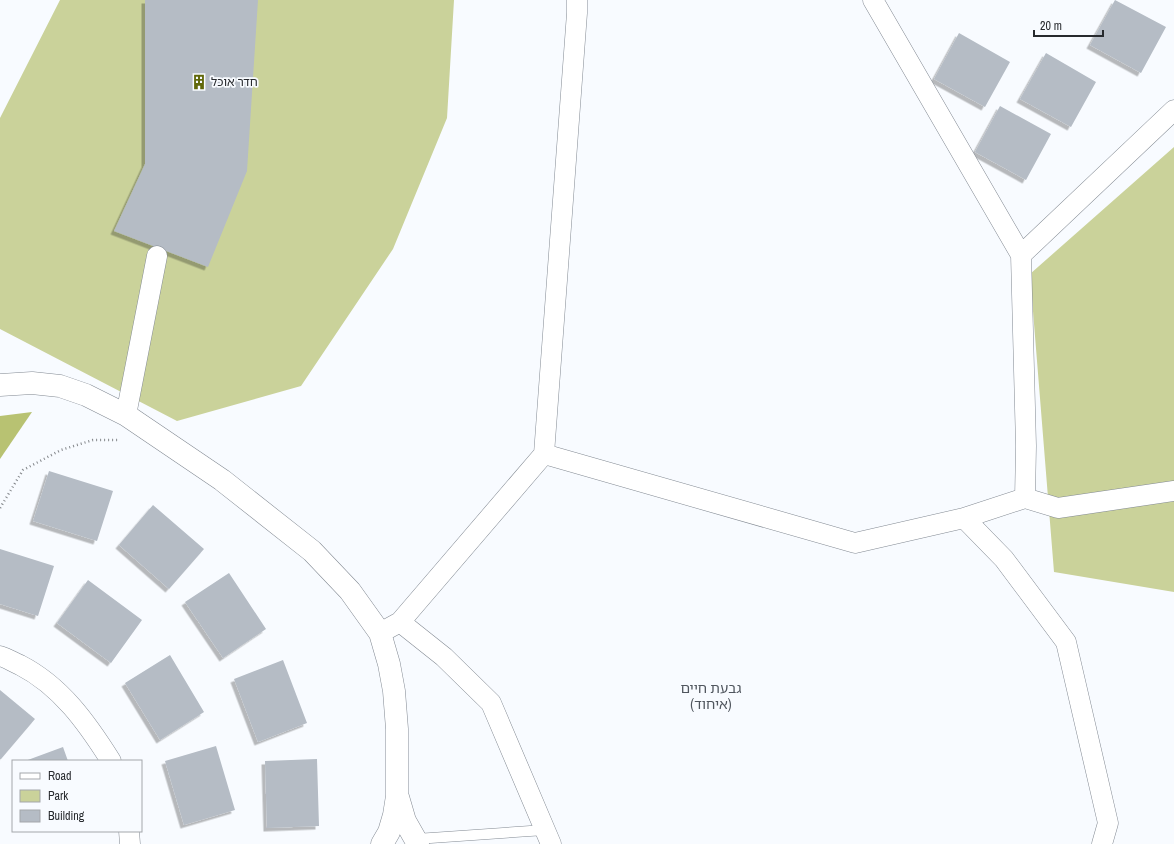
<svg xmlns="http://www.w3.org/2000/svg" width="1174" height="844" viewBox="0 0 1174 844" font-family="'Archivo Narrow','Noto Sans Hebrew',sans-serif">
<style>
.green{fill:#cad29a}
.forest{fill:#b8c272}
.building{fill:#b5bcc5;filter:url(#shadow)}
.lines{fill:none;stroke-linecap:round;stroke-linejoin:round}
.service-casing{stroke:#838a93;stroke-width:11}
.minor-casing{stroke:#838a93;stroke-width:21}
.tertiary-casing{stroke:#838a93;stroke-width:23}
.path{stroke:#85888c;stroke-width:2.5;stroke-dasharray:1 3;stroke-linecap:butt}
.service{stroke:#fff;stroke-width:10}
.minor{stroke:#fff;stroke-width:20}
.tertiary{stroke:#fff;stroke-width:22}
.labels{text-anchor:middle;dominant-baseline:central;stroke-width:3.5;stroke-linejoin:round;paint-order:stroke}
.poi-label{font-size:12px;fill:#272a2e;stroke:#f8fbff;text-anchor:start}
.quarter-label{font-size:14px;fill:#50565e;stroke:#f8fbff}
</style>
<defs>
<filter id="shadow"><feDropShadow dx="-3.5" dy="3.5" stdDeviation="0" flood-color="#0004"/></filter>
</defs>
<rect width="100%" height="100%" fill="#f8fbff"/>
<!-- green -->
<path class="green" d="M60 0H454L447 118 393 249 301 386 177 421 0 329V118Z
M1174 147V592L1054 572 1030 274Z"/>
<!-- forest -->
<path class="forest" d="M32 412 0 459V416Z"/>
<!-- building -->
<path class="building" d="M145 0H258L247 171 208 267 114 231 145 164Z
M1115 0 1166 27 1141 73 1090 45Z
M959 33 1010 62 985 107 934 79Z
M1046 53 1096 82 1071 127 1020 99Z
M1000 106 1051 134 1026 180 975 152Z
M49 471 113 491 97 541 33 521Z
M153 505 204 549 169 589 119 545Z
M0 549 54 566 38 616 0 604Z
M229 573 266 629 223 658 185 602Z
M88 580 142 620 111 663 57 623Z
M170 655 204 712 160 740 125 683Z
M283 660 307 723 258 742 234 679Z
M0 690 35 719 1 759H0Z
M216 746 235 810 184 825 165 761Z
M63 747 68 761H25Z
M317 759 319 826 267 828 265 761Z"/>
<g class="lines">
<defs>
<path id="service" d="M416 839 545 830"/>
<path id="minor" d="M1021 255 1174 110
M126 415 157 256
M544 454 577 13V0
M1025 498 1058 508 1174 491
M964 518 1004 559 1066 642 1108 823 1102 844
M400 622 444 657 491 703 551 844
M380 633 400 622 544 454 855 543 964 518 1025 498 1026 446 1021 255 873 0
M0 656C7 658 13 662 20 665 61 686 87 723 111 761
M129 831 130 844"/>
<path id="tertiary" d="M0 385 32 383 60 386 86 395 126 415 222 480 312 551 350 591 380 633 389 664 394 691 397 729V796L394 815 389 832 382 844
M398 797 405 821 418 844"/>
</defs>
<!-- service casing -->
<use href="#service" class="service-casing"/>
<!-- minor casing -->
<use href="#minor" class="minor-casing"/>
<!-- tertiary casing -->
<use href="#tertiary" class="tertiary-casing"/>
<!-- path -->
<path class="path" d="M0 508 23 470 61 450 93 440H120"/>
<!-- service -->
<use href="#service" class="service"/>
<!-- minor -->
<use href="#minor" class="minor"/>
<!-- tertiary -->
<use href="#tertiary" class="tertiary"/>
</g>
<!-- icons -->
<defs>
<symbol id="building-bare" viewBox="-9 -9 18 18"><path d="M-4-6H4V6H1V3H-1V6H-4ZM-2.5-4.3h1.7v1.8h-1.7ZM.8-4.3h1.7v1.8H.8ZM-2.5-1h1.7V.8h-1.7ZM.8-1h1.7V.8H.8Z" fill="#60680a" stroke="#f8fbff" stroke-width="2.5" paint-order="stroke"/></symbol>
</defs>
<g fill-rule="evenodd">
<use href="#building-bare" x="188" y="71" width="22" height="22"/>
</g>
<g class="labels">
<!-- poi labels -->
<g class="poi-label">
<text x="211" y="82">חדר אוכל</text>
</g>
<!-- quarter labels -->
<g class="quarter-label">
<text x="711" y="688">גבעת חיים<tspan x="711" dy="16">(איחוד)</tspan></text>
</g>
</g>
<!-- legend -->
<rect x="12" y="760" width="130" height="72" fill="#f8fbff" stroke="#a4a7ab"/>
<rect x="20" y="773" width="20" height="6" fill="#ffffff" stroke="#a4a7ab"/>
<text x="48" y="780" font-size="12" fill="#272a2e">Road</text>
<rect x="20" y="790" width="20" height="12" fill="#cad29a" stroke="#a4a7ab"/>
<text x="48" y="800" font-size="12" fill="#272a2e">Park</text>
<rect x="20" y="810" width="20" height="12" fill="#b5bcc5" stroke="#a4a7ab"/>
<text x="48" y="820" font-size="12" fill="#272a2e">Building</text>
<!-- scale -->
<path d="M1034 30v6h69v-6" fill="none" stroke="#272a2e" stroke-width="2"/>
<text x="1040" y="30" font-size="12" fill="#272a2e" stroke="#f8fbff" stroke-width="3" paint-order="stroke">20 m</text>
</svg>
